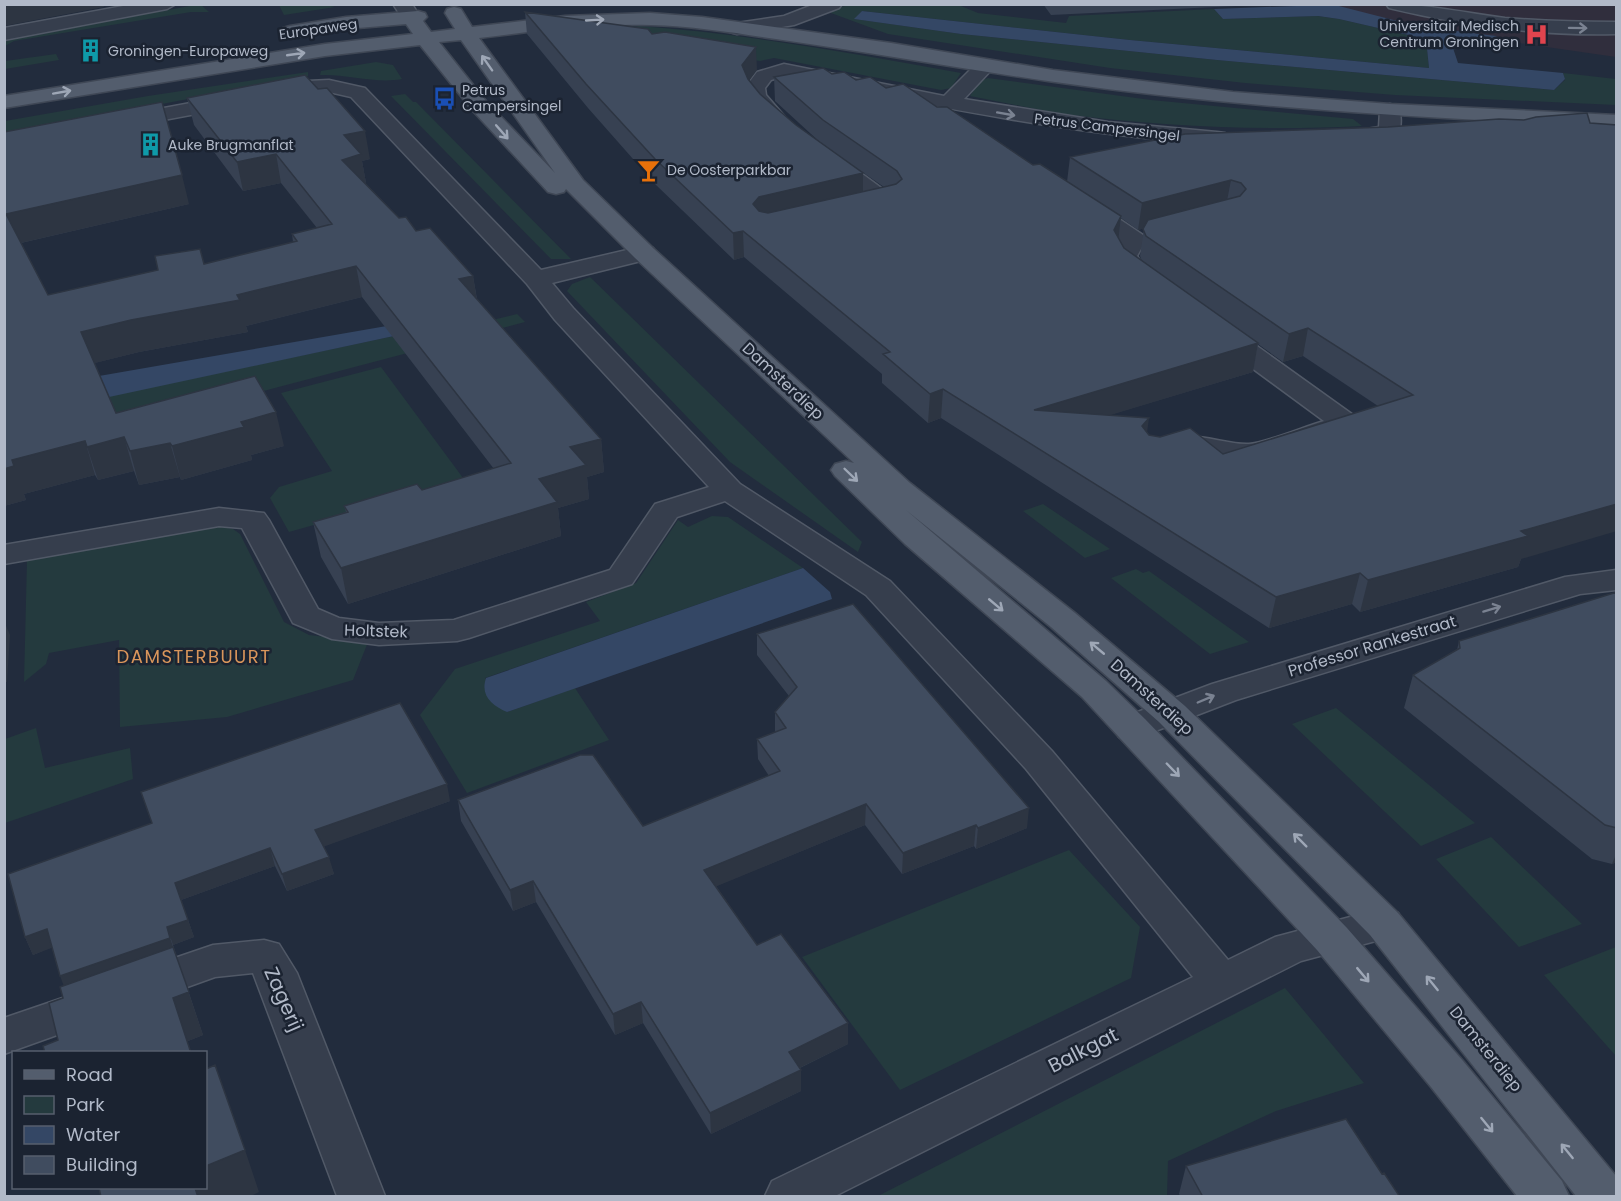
<svg xmlns="http://www.w3.org/2000/svg" width="1621" height="1201" viewBox="0 0 1621 1201" font-family="Poppins,sans-serif">
<style>
.medical{fill:#302e3d}
.green{fill:#243a3e}
.water{fill:#344765}
.lines{fill:none;stroke-linecap:round;stroke-linejoin:round}
.minor-casing{stroke:#515967;stroke-width:3}
.major-casing{stroke:#3f4755;stroke-width:3}
.minor{fill:#363e4d;fill-rule:evenodd}
.major{fill:#535d6d;fill-rule:evenodd}
.wall{fill:#374152;fill-rule:evenodd}
.shaded-wall{fill:#2d3542}
.building{fill:#404c5f;stroke:#2d3542;stroke-width:1.5}
.oneway{stroke:#9ea7b6}
.oneway2{stroke:#7a8291}
.labels{text-anchor:middle;dominant-baseline:central;stroke-width:5;stroke-linejoin:round;paint-order:stroke}
.far-poi-label{font-size:14px;fill:#b1b9c8;stroke:#1b2331;text-anchor:start}
.far-street-label{font-size:14px;fill:#b1b9c8;stroke:#1b2331}
.street-label{font-size:16px;fill:#b1b9c8;stroke:#1b2331}
.neighbourhood-label{font-size:18px;letter-spacing:1.5px;fill:#d9965b;stroke:#1b2331}
.near-street-label{font-size:20px;fill:#b1b9c8;stroke:#1b2331}
</style>
<rect width="100%" height="100%" fill="#222c3d"/>
<!-- medical -->
<path class="medical" d="M1315 5H1616V57L1380 23Z"/>
<!-- green -->
<path class="green" d="M200 4 209 12H191L14 41 5 46V41Z
M956 4 978 13 1066 23 1069 16 1214 9 1223 19 1317 16 1339 19 1426 39 1429 68 1130 40 862 11 855 19 961 34 1217 60 1554 90 1565 80 1563 73 1616 79V105L1395 95 1245 83 1110 68 888 34 831 13 834 9 848 5Z
M279 5H328L335 7 284 15Z
M640 26C748 34 854 54 961 73L951 88 941 90 774 58 760 61 559 31Z
M56 54 59 60 5 69V61Z
M376 62 393 65 402 79C376 84 348 74 320 75L321 71Z
M308 72V76L5 134V121L148 96Z
M988 78 1151 100 1353 119 1362 126C1263 131 1164 127 1065 114 1033 109 1002 102 970 96L980 81Z
M405 94 413 102H416L571 259H551L391 96Z
M590 277 862 542 858 552 730 462 567 291 572 284Z
M517 314 525 322 165 417 124 440 104 397 394 336 480 323Z
M381 367 466 482 289 532 270 498 279 487 332 471 281 393Z
M1043 504 1110 549 1085 558 1023 511Z
M712 516 728 517 803 568 485 678 507 712 575 688 609 740 467 793 420 715 455 669 600 621 586 602 636 583 678 520 688 527Z
M218 526 233 529 240 534 284 622 309 635 368 642 353 680 227 717 120 727 119 640 49 653 46 664 24 682 27 560Z
M1136 569 1143 573 1149 571 1249 642 1210 654 1111 578Z
M1336 708 1475 823 1421 846 1292 724Z
M36 728 45 768 130 748 133 779 5 823V739Z
M1491 837 1582 924 1519 947 1436 859Z
M1069 850 1140 927 1131 978 900 1090 802 957Z
M1616 947V1056L1544 975Z
M1285 988 1364 1083 1276 1111 1168 1161 1167 1196H878Z"/>
<!-- water -->
<path class="water" d="M1322 5H1335L1417 26 1496 36 1503 43 1452 45 1458 63 1563 73 1565 79 1554 90 1217 60 961 34 854 19 862 11 1130 40 1429 68 1426 39 1339 19 1318 16 1223 19 1214 9Z
M404 323 394 336 95 400 99 376Z
M803 568 830 592 832 599 507 712C492 705 480 696 486 678Z"/>
<g class="lines">
<defs>
<path id="minor" d="M134 4H176L167 9 4 40V28Z
M393 4H412L420 17 418 21H404Z
M815 4H842L839 8 794 25 737 34 730 32 728 28 730 24 784 16Z
M1386 4C1427 4 1465 13 1505 18 1542 21 1579 22 1616 22V34C1540 36 1463 26 1389 8Z
M985 60 992 62 995 66 964 99 1108 122 1217 132 1225 133 1228 138 1225 143 1217 144C1070 135 929 105 785 76L771 80 765 88 766 95 792 125 789 130C784 131 778 132 773 130 764 124 746 98 745 88L757 72 784 64 944 96 978 62Z
M329 80 365 88 541 270 644 246 653 248 656 253 653 258 552 283 573 308 740 484 890 581 1052 751 1228 960 1275 937 1384 908 1398 913 1404 924 1398 935 1301 961 835 1196H765L772 1181 1193 977 1026 769 866 595 725 501 677 517 632 584 469 638 457 641 379 645 332 639 293 623 242 528 219 526 4 564V545L219 508 264 513 269 520 318 609 339 618 379 623 454 620 610 570 655 504 709 487 555 320 527 284 351 97 329 92 308 93 121 128 114 126 110 122 114 118 121 116 308 81Z
M1390 104 1397 106C1402 113 1402 128 1397 136L1361 144 1342 143 1339 138 1342 133 1379 127 1380 110 1383 106Z
M827 152 835 154 895 198 899 203 895 208 863 215 855 213 851 208 855 203 868 200 819 164 816 159 819 154Z
M1083 198 1091 200 1143 235 1146 240 1137 256C1143 268 1156 272 1164 283L1160 288C1138 294 1122 274 1113 256L1121 242 1075 210 1071 205 1075 200Z
M1220 324 1229 326 1356 417 1360 423 1356 429 1251 462 1193 453 1172 459 1162 456 1157 450C1177 422 1223 446 1249 444 1266 443 1306 426 1324 421L1211 338 1207 332 1211 326Z
M1616 570V590L1580 594 1236 700 1132 740 1119 737 1114 728 1119 719 1212 684 1565 577Z
M264 940 279 944 297 973 385 1196H337L253 973 215 977 140 1004 125 999 119 987 125 975 213 945Z
M95 987 110 992 116 1004 110 1016 4 1054V1018Z"/>
<path id="major" d="M454 7 461 9 472 27 565 16 650 13 702 17 891 43 1053 70 1233 92 1390 104 1616 115V127C1428 118 1241 108 1055 82 962 69 869 52 776 39 735 33 693 26 651 25 594 23 536 31 479 38L583 180 653 248 910 483 1075 613 1185 706 1398 913 1616 1176V1196H1576L1370 935 1159 722 1051 627 906 510 1106 681 1145 719 1347 928 1463 1061 1562 1181 1569 1196H1517L1431 1087 1317 950 1119 737 1082 697 905 544 835 476 831 470 835 464 846 461 854 463 635 258 566 189 564 192 556 194 548 192 472 110 420 45 325 56 4 108V96L325 44 413 34 406 24 346 29 290 38 283 36 281 32 283 28 290 26 346 17 418 11 425 13 427 17 423 21 431 32 455 29 445 13 447 9ZM461 40 555 173 486 101 439 42Z"/>
</defs>
<!-- minor casing -->
<use href="#minor" class="minor-casing"/>
<!-- major casing -->
<use href="#major" class="major-casing"/>
<!-- minor -->
<use href="#minor" class="minor"/>
<!-- major -->
<use href="#major" class="major"/>
</g>
<!-- wall -->
<path class="wall" d="M1043 4H1277L1051 15Z
M525 12 652 34 757 70 749 80 760 94 863 192 884 187 823 145 775 101 774 77 832 74 886 88 937 107 1033 165 1067 182 1070 157 1388 127 1521 559 1518 567 1360 612 1352 604 1269 628 941 418 928 423 882 383V374L744 257 734 260 656 185 588 108 527 34ZM1121 218 1138 230 1144 228 1140 256 1142 261 1124 248 1119 238ZM1258 344 1283 362 1303 356 1378 406 1223 454 1149 435 1147 432 1109 415 1253 372Z
M187 98 370 159 362 161 366 183H365L399 218 473 276 477 299 601 439 604 472 587 477 589 499 558 508 561 536 348 604 321 557 313 522 346 512 344 506 422 490 494 469 362 297 246 326 248 332 139 352 94 363 116 413 284 446 251 455 252 460 181 480 180 477 139 485 134 471 98 480 95 475 24 494 26 500 4 506V132L189 204 21 243 48 295 204 264 293 242 292 234 317 228 281 183 243 191 194 125Z
M1617 592V862L1612 864 1592 859 1404 708 1413 675 1457 650 1459 641Z
M757 634 1027 828 976 849 974 846 902 874 865 825 716 886 757 945 848 1023V1044L800 1068 801 1091 711 1134 643 1023 615 1035 536 902 513 911 461 821 458 800 643 826 769 776 758 759 757 739 775 732V712L789 696 757 655Z
M141 792 450 801 324 846 334 874 287 891 275 866 181 900 194 937 173 945 203 1035 188 1041 58 1040 64 985 52 947 33 955 25 937 152 824Z
M1186 1166 1382 1174 1400 1197H1181L1179 1194Z"/>
<!-- shaded-wall -->
<path class="shaded-wall" d="M4 4H103L104 7 4 26Z
M756 47 757 70 743 89 742 65Z
M365 131 370 159 362 161 366 183 347 188 342 160 344 135Z
M276 154 281 183 243 191 237 162Z
M863 173V199L754 230 753 204 759 197Z
M182 175 189 204 16 244 6 214Z
M1231 180 1226 206 1138 230 1142 203Z
M1121 216 1118 243 1114 230Z
M743 231 744 257 734 260 733 233Z
M356 266 362 297 246 326 248 332 139 352 91 364 81 332Z
M473 276 478 307 459 279Z
M1308 328 1303 356 1283 362 1289 334Z
M1258 343 1253 372 1031 439 1034 410Z
M943 389 941 418 928 423 930 394Z
M276 412 284 446 251 455 252 460 181 480 172 446 241 422Z
M1149 418 1145 448 1142 426Z
M124 437 134 471 98 480 87 447Z
M601 439 604 472 587 477 589 499 558 508 561 536 348 604 341 568 539 479 570 447Z
M85 441 95 475 24 494 26 500 4 506V469L12 460Z
M170 443 180 477 139 485 130 451Z
M1617 504V531L1521 559 1518 567 1360 612 1368 580 1521 531Z
M1360 573 1352 604 1269 628 1276 597Z
M4 621 10 635 7 682H4Z
M447 784 450 801 320 848 315 830Z
M866 804 865 825 705 891 704 870Z
M1029 808 1027 828 976 849 978 828Z
M976 825 974 846 902 874 903 853Z
M270 848 275 866 181 900 175 883Z
M1617 852V862L1612 864Z
M329 857 334 874 287 891 282 874Z
M533 881 536 902 513 911 510 890Z
M188 920 194 937 173 945 167 927Z
M47 929 54 947 33 955 25 937Z
M170 938 203 1035 188 1041 67 994 60 976Z
M641 1002 643 1023 615 1035 613 1014Z
M848 1023V1044L789 1073V1052Z
M801 1070V1091L711 1134 710 1113Z
M245 1150 259 1192 249 1197H198L195 1188H206V1166Z"/>
<!-- building -->
<path class="building" d="M525 12 648 29 652 34 665 32 756 47 742 65 748 79 760 94 796 125 863 173 759 197 753 204 759 211 768 213 888 186 896 184 902 179 897 171 823 120 774 77 823 68 832 74 844 72 856 80 870 77 886 88 903 84 937 107H947L1033 165 1040 164 1121 216 1114 230 1124 248 1258 343 1034 410 1149 418 1142 426 1149 435 1160 437 1190 428 1223 454 1413 395 1308 328 1289 334 1146 236 1143 229 1148 220 1240 196 1246 189 1241 183 1231 180 1142 203 1070 157 1185 134 1388 127 1499 119 1524 120 1536 117 1587 113 1590 123 1617 125V504L1521 531 1528 536 1368 580 1360 573 1276 597 943 389 930 394 883 354 890 352 743 231 733 233 655 159 586 84Z
M305 75 318 89 327 88 365 131 344 135 361 154 342 160 399 218 406 217 416 231 430 228 473 276 459 279 601 439 570 447 586 465 539 479 557 502 341 568 313 522 348 512 344 506 417 484 422 490 511 463 356 266 237 295 240 300 131 320 81 332 116 413 255 376 276 412 241 422 244 427 172 446 170 443 130 451 124 437 87 447 85 441 12 460 14 466 4 469V132L162 102 182 175 6 214 48 295 158 270 155 256 200 249 204 264 297 241 292 234 332 224 276 154 237 162 187 98Z
M1617 592V828L1605 825 1413 675 1460 648 1459 641Z
M853 604 1029 808 978 828 976 825 903 853 866 804 704 870 757 945 781 934 848 1023 789 1052 801 1070 710 1113 641 1002 613 1014 533 881 510 890 458 800 580 755H593L643 826 780 771 757 739 786 728 775 712 797 687 757 634Z
M400 703 447 784 315 830 329 857 282 874 270 848 175 883 188 920 167 927 170 938 60 976 47 929 25 937 8 874 152 823 141 792Z
M173 947 189 992 173 998 191 1053H45L43 1046 58 1040 49 1003 63 998 60 987Z
M215 1065 245 1150 206 1166V1069Z
M1346 1119 1382 1174 1384 1173 1400 1197H1203L1186 1166Z
M99 1188H195L198 1197H101Z"/>
<!-- one-way arrows -->
<defs><path id="oneway-shaft" d="M-6 0H5M1.5-3L5.5 0L1.5 3" fill="none" stroke-width="1.6" stroke-linecap="round" stroke-linejoin="round" transform="scale(1.5)"/></defs>
<g class="oneway">
<use href="#oneway-shaft" transform="translate(595 20) rotate(-3)"/>
<use href="#oneway-shaft" transform="translate(296 54) rotate(-8)"/>
<use href="#oneway-shaft" transform="translate(487 63) rotate(-125)"/>
<use href="#oneway-shaft" transform="translate(62 92) rotate(-10)"/>
<use href="#oneway-shaft" transform="translate(502 132) rotate(49)"/>
<use href="#oneway-shaft" transform="translate(851 475) rotate(44)"/>
<use href="#oneway-shaft" transform="translate(996 605) rotate(40)"/>
<use href="#oneway-shaft" transform="translate(1097 648) rotate(-140)"/>
<use href="#oneway-shaft" transform="translate(1173 770) rotate(46)"/>
<use href="#oneway-shaft" transform="translate(1300 840) rotate(-135)"/>
<use href="#oneway-shaft" transform="translate(1363 975) rotate(50)"/>
<use href="#oneway-shaft" transform="translate(1432 983) rotate(-129)"/>
<use href="#oneway-shaft" transform="translate(1487 1125) rotate(51)"/>
<use href="#oneway-shaft" transform="translate(1567 1151) rotate(-129)"/>
</g>
<g class="oneway2">
<use href="#oneway-shaft" transform="translate(1578 28) rotate(1)"/>
<use href="#oneway-shaft" transform="translate(1006 114) rotate(10)"/>
<use href="#oneway-shaft" transform="translate(1492 609) rotate(-17)"/>
<use href="#oneway-shaft" transform="translate(1206 699) rotate(-23)"/>
</g>
<!-- icons -->
<defs>
<symbol id="hospital-bare" viewBox="-9 -9 18 18"><path d="M-5-5h3v3.5h4V-5h3V5h-3V1.5h-4V5h-3Z" fill="#e0444e" stroke="#1b2331" stroke-width="2.5" paint-order="stroke"/></symbol>
<symbol id="building-bare" viewBox="-9 -9 18 18"><path d="M-4-6H4V6H1V3H-1V6H-4ZM-2.5-4.3h1.7v1.8h-1.7ZM.8-4.3h1.7v1.8H.8ZM-2.5-1h1.7V.8h-1.7ZM.8-1h1.7V.8H.8Z" fill="#0f9aa8" stroke="#1b2331" stroke-width="2.5" paint-order="stroke"/></symbol>
<symbol id="bus-bare" viewBox="-9 -9 18 18"><path d="M-5-6H5V4H4V6H2V4H-2V6H-4V4H-5ZM-3.5-4V0h7V-4ZM-3.5 1.2v1.5H-2V1.2ZM2 1.2v1.5H3.5V1.2Z" fill="#1a4fb4" stroke="#1b2331" stroke-width="2.5" paint-order="stroke"/></symbol>
<symbol id="bar-bare" viewBox="-9 -9 18 18"><path d="M-6-5H6L.8 .8V4.5H3.5V6h-7V4.5H-.8V.8Z" fill="#e8710a" stroke="#1b2331" stroke-width="2.5" paint-order="stroke"/></symbol>
</defs>
<g fill-rule="evenodd">
<use href="#hospital-bare" x="1520" y="18" width="33" height="33"/>
<use href="#building-bare" x="74" y="34" width="33" height="33"/>
<use href="#bus-bare" x="428" y="82" width="33" height="33"/>
<use href="#building-bare" x="134" y="128" width="33" height="33"/>
<use href="#bar-bare" x="632" y="154" width="33" height="33"/>
</g>
<g class="labels">
<!-- far-poi labels -->
<g class="far-poi-label">
<text x="1519" y="26" text-anchor="end">Universitair Medisch<tspan x="1519" dy="16">Centrum Groningen</tspan></text>
<text x="108" y="51">Groningen-Europaweg</text>
<text x="462" y="90">Petrus<tspan x="462" dy="16">Campersingel</tspan></text>
<text x="168" y="145">Auke Brugmanflat</text>
<text x="667" y="170">De Oosterparkbar</text>
</g>
<!-- far-street labels -->
<g class="far-street-label">
<text transform="translate(318 29) rotate(-8)">Europaweg</text>
<text transform="translate(1107 127) rotate(7)">Petrus Campersingel</text>
</g>
<!-- street labels -->
<g class="street-label">
<text transform="translate(783 381) rotate(43)">Damsterdiep</text>
<text transform="translate(376 631) rotate(2)">Holtstek</text>
<text transform="translate(1372 646) rotate(-17)">Professor Rankestraat</text>
<text transform="translate(1152 697) rotate(42)">Damsterdiep</text>
<text transform="translate(1486 1049) rotate(51)">Damsterdiep</text>
</g>
<!-- neighbourhood labels -->
<g class="neighbourhood-label">
<text x="194" y="656">DAMSTERBUURT</text>
</g>
<!-- near-street labels -->
<g class="near-street-label">
<text transform="translate(284 999) rotate(66)">Zagerij</text>
<text transform="translate(1083 1050) rotate(-27)">Balkgat</text>
</g>
</g>
<!-- border -->
<rect width="1621" height="1201" fill="none" stroke="#b1b9c8" stroke-width="12"/>
<!-- legend -->
<rect x="12" y="1051" width="195" height="138" fill="#1b2331" stroke="#575f6d" stroke-width="1.5"/>
<rect x="24" y="1070" width="30" height="9" fill="#535d6d" stroke="#575f6d" stroke-width="1.5"/>
<text x="66" y="1081" font-size="18" fill="#b1b9c8">Road</text>
<rect x="24" y="1096" width="30" height="18" fill="#243a3e" stroke="#575f6d" stroke-width="1.5"/>
<text x="66" y="1111" font-size="18" fill="#b1b9c8">Park</text>
<rect x="24" y="1126" width="30" height="18" fill="#344765" stroke="#575f6d" stroke-width="1.5"/>
<text x="66" y="1141" font-size="18" fill="#b1b9c8">Water</text>
<rect x="24" y="1156" width="30" height="18" fill="#404c5f" stroke="#575f6d" stroke-width="1.5"/>
<text x="66" y="1171" font-size="18" fill="#b1b9c8">Building</text>
</svg>
